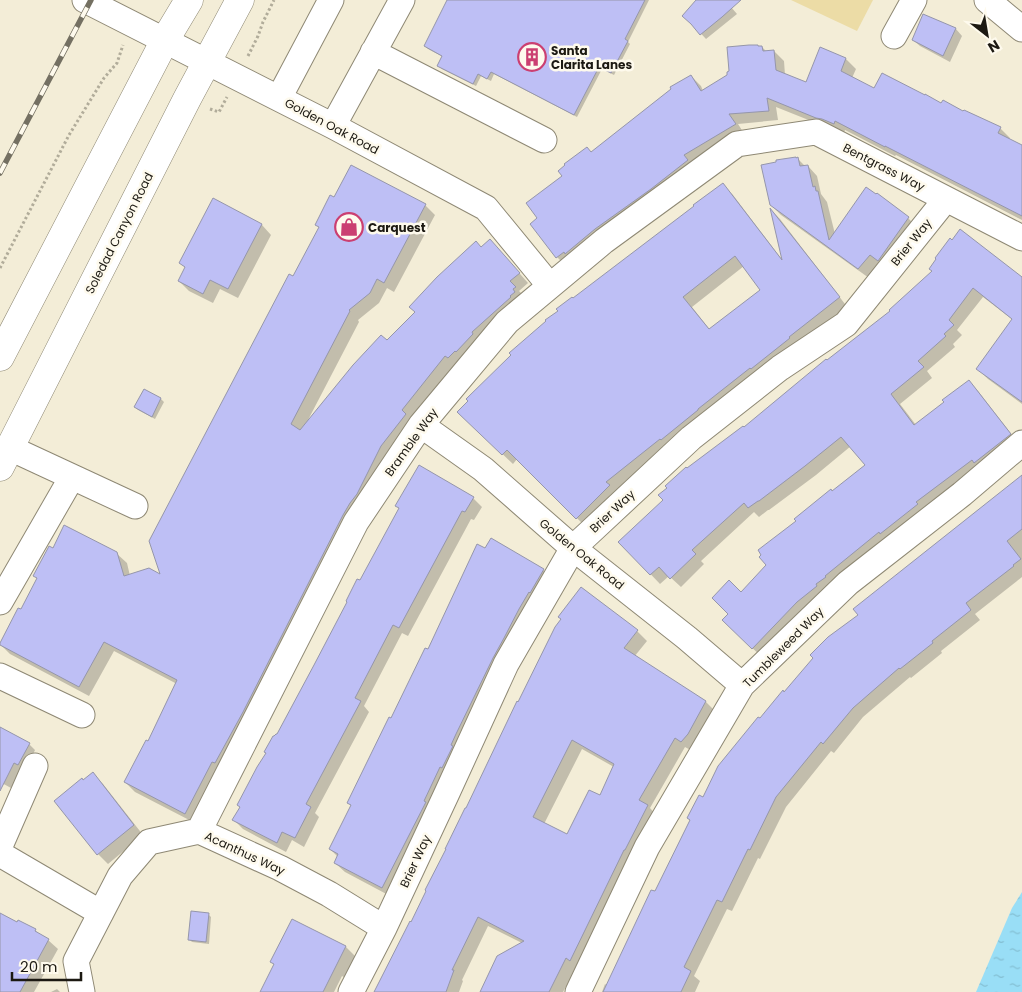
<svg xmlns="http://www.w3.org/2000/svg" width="1022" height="992" viewBox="0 0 1022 992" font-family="Poppins,sans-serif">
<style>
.garden{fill:#ecdca6}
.water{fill:url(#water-ripples)}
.shadow{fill:#0003;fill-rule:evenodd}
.building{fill:#bebff5;stroke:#9596aa;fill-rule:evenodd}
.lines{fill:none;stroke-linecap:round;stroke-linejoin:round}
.minor-casing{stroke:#8e8874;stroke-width:27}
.major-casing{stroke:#8e8874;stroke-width:29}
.path{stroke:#b1ac9a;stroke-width:3;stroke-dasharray:2.5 2.5;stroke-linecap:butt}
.minor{stroke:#fff;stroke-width:25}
.major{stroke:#fff;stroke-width:28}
.rail-casing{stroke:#747062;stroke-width:5.5}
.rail{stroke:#fefaed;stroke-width:4;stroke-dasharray:11;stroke-linecap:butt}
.labels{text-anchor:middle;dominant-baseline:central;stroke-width:5;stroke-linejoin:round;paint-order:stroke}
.poi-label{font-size:12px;font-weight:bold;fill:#1c1912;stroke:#fefaed;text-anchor:start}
.street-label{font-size:12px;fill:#1c1912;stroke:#fefaed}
</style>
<defs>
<pattern id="water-ripples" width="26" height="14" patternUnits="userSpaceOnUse" patternTransform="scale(1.25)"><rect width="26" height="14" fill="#99def6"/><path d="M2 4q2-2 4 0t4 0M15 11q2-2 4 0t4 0" fill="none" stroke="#83bed2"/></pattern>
</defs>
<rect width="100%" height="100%" fill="#f3edd7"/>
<!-- garden -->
<path class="garden" d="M791 0H873L857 31Z"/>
<!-- water -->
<path class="water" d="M1022 892V992H976L1012 908Z"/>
<!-- shadow -->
<path class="shadow" d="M448 0H649L628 42 630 44 614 75 602 69 577 117 494 74 491 81 481 76 476 86 442 69 439 66 443 57 428 49 425 46Z
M697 0H725L737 14 706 39 694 26Z
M923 16 956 29 962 36 950 62 920 46 913 40Z
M762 47 767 52 774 51 784 61 785 75 807 83 821 49 846 59 856 69 852 78 875 89 942 104 963 113 964 111 1000 128 1010 138 1009 140 1022 147V220L896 155 895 156 845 130 844 133 826 127 776 107 778 120 738 124 745 135 567 267 557 257 539 218 592 153 691 76 701 86 703 91 729 75Z
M798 159 805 166H808L817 176 821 194 827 202 835 234 908 218 918 228 869 278 781 215 771 205Z
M723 185 733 195 783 261 773 212 780 219 848 308 587 528 517 459 513 464 469 422 574 300ZM744 266 762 290 710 330 692 307Z
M335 199 425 205 435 215 394 292 387 288 379 303 358 320 359 322 308 420 481 248 499 250 528 283 519 291 525 297 467 361 222 771 195 823 135 792 125 782 149 743 177 684 114 651 89 696 10 654 0 644 21 611 38 579 35 576 53 550 116 553 127 563 130 576 162 577 293 278Z
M213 200 262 225 271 235 238 298 220 289 213 303 189 291 179 281 186 268 180 263Z
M933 272 1022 279V404L988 379 978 369 1013 320 983 297 957 330 962 335 953 344 955 347 927 371 932 378 900 404 916 425 946 402 969 382 978 391 1019 444 763 658 733 630 729 614 741 594 832 492 867 465 851 446 816 475 769 510H768L759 517 754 512 701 561 704 564 681 587 669 576 660 584 620 542 744 428 891 311Z
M144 390 161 399 164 402 155 419 138 410 135 407Z
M1022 480V577L975 614 980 620 941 651 942 653 911 678 910 677 863 717 834 753 831 751 786 807 760 859 758 858 732 911 727 909 694 976 700 981 695 992H602L605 984 608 986 703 799 760 720 859 615Z
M473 498 482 507 474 520 471 519 408 636 402 633 364 706 369 712 315 813 319 817 304 847 292 840 286 852 243 829 234 820 267 754 265 752 277 736 361 582Z
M492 540 543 570 553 580 392 897 345 872 335 863 338 857 330 849 352 806 348 803 392 719 428 651Z
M637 631 647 641 634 657 706 702 716 712 692 751 685 747 650 808 657 816 580 970 576 967 563 992H481L522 943 488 926 462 980 463 981 459 992H375L412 923ZM582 749 614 767 600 796 568 836 544 824Z
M0 729 29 744 35 750 25 771 21 769 11 788 0 782Z
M93 774 103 784 143 835 108 864 98 854 83 781Z
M0 914 35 930 41 936 48 940 58 949 34 992H0Z
M208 914 211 917 209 944 192 942 190 940Z
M293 921 346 947 356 957 345 978 342 976 334 992H262L275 965Z
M57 989 60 992H51Z"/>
<!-- building -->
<path class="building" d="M447 0H645L625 39 628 41 611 73 599 67 574 115 491 72 487 79 478 74 473 84 437 66 442 56 424 46Z
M696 0H741L722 17 700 35 691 24 682 16Z
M923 14 956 28 943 56 912 40Z
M749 45H758V46H762L763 51 774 50 776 70 806 82 820 47 846 58 841 71 874 88 882 73 925 95V94L941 103 943 100 963 111 964 110 1001 127 998 133 1022 145V216L885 146V147L835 121 834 124 822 119 816 118 767 98 769 111 729 114 736 124 684 155 688 160 651 189 595 229 565 254 564 252 556 258 530 224 537 218 526 203 562 176 558 171 565 165 564 164 587 147 591 152 671 89 670 87 691 75 701 91 727 75V72L729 71 727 47Z
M796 157V158L798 157 800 166 808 165 813 187 815 186 816 191H818L829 240 866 187 876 194 877 193 909 217 878 261 870 255 858 269 770 205 761 165 776 162V160Z
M351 165 426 204 384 283 377 279 370 293 349 310 350 311 291 424 300 430 353 365 381 335 387 340 415 312 409 307 437 277 476 241 481 247 490 239 520 273 510 281 516 287 513 289 515 292 510 296 511 297 472 332 473 334 456 352 455 351 448 358 445 356 402 410 406 414 381 446 357 494 350 503 343 515 243 712 215 763 212 762 185 814 124 782 146 740 148 741 177 680 104 642 79 687 0 645V643L18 608 21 609 37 578 33 576 48 548 49 546 53 548 64 525 117 552 124 576 149 568 160 574 149 541 289 274 293 276 319 227 315 225 330 195 334 197Z
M723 183 782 260 770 208 840 297 789 337 790 338 751 369 750 368 698 409V410L661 440 660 439 606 482 610 485 576 519 507 450 502 455 457 412 468 401 466 399 511 355 509 353 546 321 545 320 558 311 556 309 572 297 573 298 694 206 693 205ZM735 256 760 290 709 329 683 297Z
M213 198 262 224 228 289 210 280 203 294 178 281 185 267 179 263Z
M960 229 1022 277V402L976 369 1012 319 973 288 949 320 954 325 944 334 946 336 918 361 924 367 891 394 914 425 944 402 942 400 969 380 1011 434 974 463 972 460 916 502 918 504 880 534 879 532 825 576 826 577 816 584 817 586 797 602 752 649 722 620 728 614 712 598 729 580 741 592 766 565 759 557 761 555 758 550 796 521 794 519 831 489 832 491 865 465 841 437 805 466 759 501H758L748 508 744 503 692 550 696 554 670 579 659 567 650 575 618 542 663 500 658 495 667 488 665 486 686 467 687 468 743 426 744 427 826 359 827 360 890 311 889 310 932 271 929 269 936 259 935 258 950 238 952 240Z
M144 389 161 398 152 417 134 407Z
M419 465 474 497 465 512 462 511 399 628 393 625 355 698 361 701 306 804 311 807 295 838 282 832 277 843 232 820 240 807 237 805 257 767 266 753 264 752 273 736H274L276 734H277L314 665 347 602 346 601 357 579 360 580 399 508 395 506Z
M1022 475V529L1007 541 1021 559 1013 565 1014 566 966 603 971 610 932 641 933 643 900 669 899 668 853 708 823 744 821 742 776 797 750 850 748 849 722 902 717 900 684 967 691 971 681 992H603L651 890 655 891 690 820 687 818 699 795 703 797 718 766 758 717 760 718 783 690 784 692 813 658 810 655 828 637 858 615 853 609Z
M491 538 544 569 530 593 529 592 519 609 504 638 493 658 456 734 451 745 453 746 442 768 440 767 424 801 426 802 382 888 334 863 338 854 329 849 351 805 347 803 389 717 391 718 425 648 428 649 477 544 485 548Z
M581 587 638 630 624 648 706 701 688 734 681 742 675 738 639 800 648 805 625 850H624L570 961 566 958 549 992H480L497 956 524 941 478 917 452 970H454L446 992H374L410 921 411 922 426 891 425 890 446 849H445L465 808H466L517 701 518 702 555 627 561 619 558 617ZM572 740 614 764 600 795 589 790 567 834 533 817Z
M0 727 30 743 18 765 14 763 0 791Z
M93 772 134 825 97 855 54 801 82 778 83 780Z
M191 911 209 913 206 942 188 940Z
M0 913 17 922 18 920 36 929 35 931 49 939 20 992H0Z
M292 919 346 946 323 992H260L274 964 270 962Z"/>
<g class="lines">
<defs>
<path id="minor" d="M85 0 333 126 486 208 550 286
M987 0 1022 29
M894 36 914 0
M373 52 544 140
M279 98 331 0
M333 126 402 0
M421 425 483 469 573 548 687 638 742 685
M10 448 135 506
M0 602 72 477
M0 676 82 715
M199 831 356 522 421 425 507 322 604 241 737 144 816 132 1022 238
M0 846 35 766
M0 854 101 913
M82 992 76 961 120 876 149 842 199 831 280 868 329 894 384 928
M351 992 384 928 447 793 506 664 573 548 691 438 780 368 846 324 946 199
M578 992 647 847 742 685 848 583 962 494 1022 443"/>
<path id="major" d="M0 357 165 40 189 0
M0 467 187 99 240 0"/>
</defs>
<!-- minor casing -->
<use href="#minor" class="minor-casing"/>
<!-- major casing -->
<use href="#major" class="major-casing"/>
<!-- path -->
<path class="path" d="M248 56 258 36 263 22 274 0
M210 109 219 112 227 97
M0 268 69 135 104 78 117 63 123 45"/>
<!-- minor -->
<use href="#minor" class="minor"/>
<!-- major -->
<use href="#major" class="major"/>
<defs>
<path id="rail" d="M0 173 91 0"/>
</defs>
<!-- rail casing -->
<use href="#rail" class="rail-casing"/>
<!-- rail -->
<use href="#rail" class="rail"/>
</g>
<!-- icons -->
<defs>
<symbol id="building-ring" viewBox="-11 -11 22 22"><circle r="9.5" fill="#fefaed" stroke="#cb3f71" stroke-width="1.5"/><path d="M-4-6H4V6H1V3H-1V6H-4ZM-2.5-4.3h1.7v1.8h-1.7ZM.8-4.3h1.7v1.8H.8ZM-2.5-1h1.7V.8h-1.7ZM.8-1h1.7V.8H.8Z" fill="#cb3f71"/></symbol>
<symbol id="shop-ring" viewBox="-11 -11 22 22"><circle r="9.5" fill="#fefaed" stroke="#cb3f71" stroke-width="1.5"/><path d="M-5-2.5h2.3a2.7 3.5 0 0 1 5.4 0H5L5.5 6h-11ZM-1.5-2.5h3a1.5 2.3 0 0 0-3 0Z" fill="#cb3f71"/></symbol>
</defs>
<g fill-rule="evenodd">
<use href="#building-ring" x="516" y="41" width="32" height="32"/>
<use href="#shop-ring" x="333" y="211" width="32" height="32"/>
</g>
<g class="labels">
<!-- poi labels -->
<g class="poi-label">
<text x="551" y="50">Santa<tspan x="551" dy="14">Clarita Lanes</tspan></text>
<text x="368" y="227">Carquest</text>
</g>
<!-- street labels -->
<g class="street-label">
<text transform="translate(332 126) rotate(28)">Golden Oak Road</text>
<text transform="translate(884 167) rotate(27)">Bentgrass Way</text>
<text transform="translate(119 233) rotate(-63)">Soledad Canyon Road</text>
<text transform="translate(911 242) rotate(-51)">Brier Way</text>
<text transform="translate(411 442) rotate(-54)">Bramble Way</text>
<text transform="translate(612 511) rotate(-43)">Brier Way</text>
<text transform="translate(582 554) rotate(39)">Golden Oak Road</text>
<text transform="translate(783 647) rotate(-45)">Tumbleweed Way</text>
<text transform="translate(245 853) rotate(25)">Acanthus Way</text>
<text transform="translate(415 861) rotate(-65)">Brier Way</text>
</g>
</g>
<!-- north arrow -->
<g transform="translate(987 35) rotate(149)" stroke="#fefaed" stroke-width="4" paint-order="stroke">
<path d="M0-4L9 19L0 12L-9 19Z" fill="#1c1912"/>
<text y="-8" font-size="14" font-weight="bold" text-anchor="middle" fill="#1c1912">N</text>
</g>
<!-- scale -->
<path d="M12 972v8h69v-8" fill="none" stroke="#1c1912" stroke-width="2.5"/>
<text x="20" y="972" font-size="15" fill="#1c1912" stroke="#fefaed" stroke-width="4" paint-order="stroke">20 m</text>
</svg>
